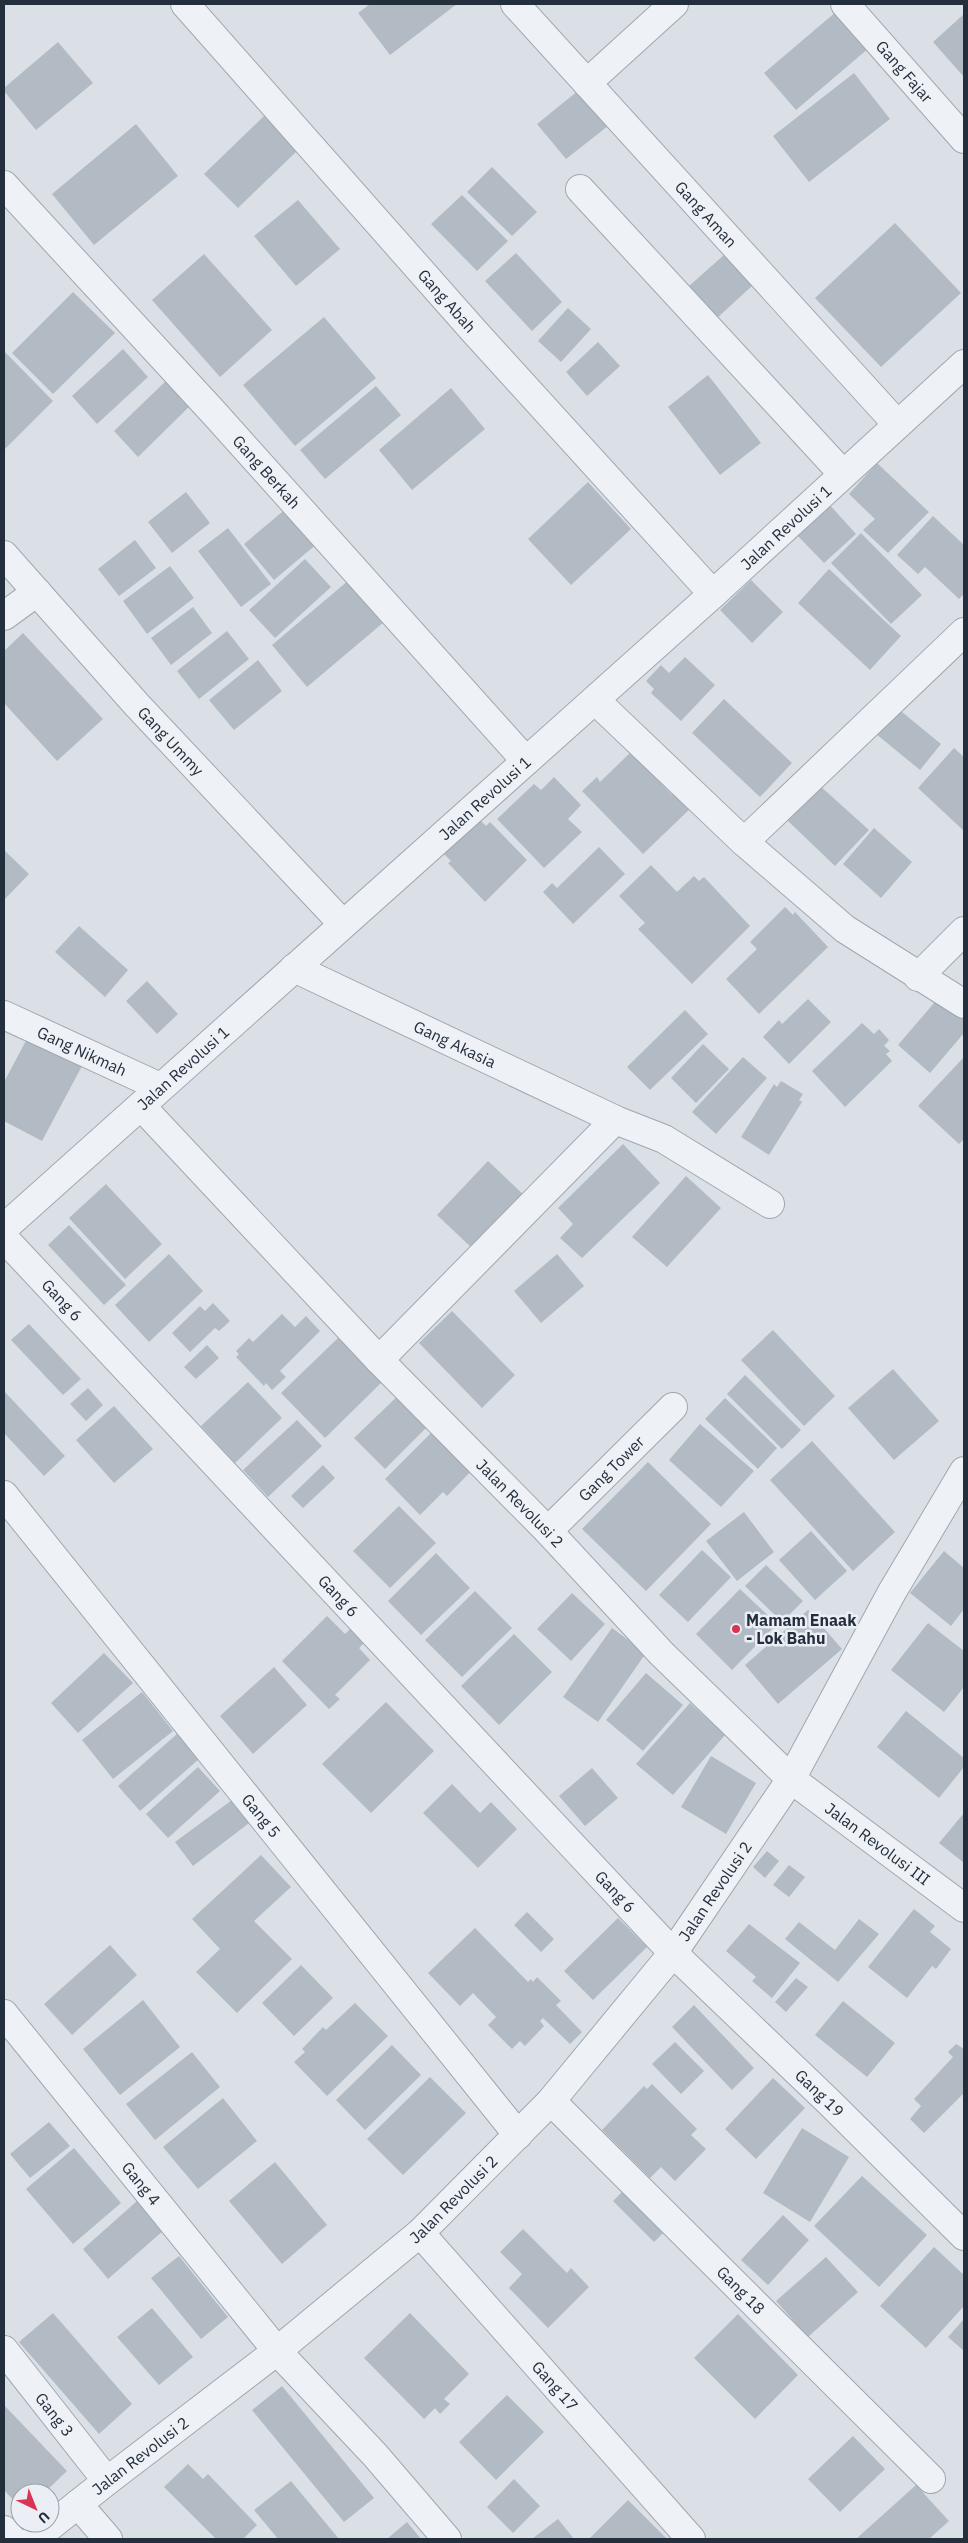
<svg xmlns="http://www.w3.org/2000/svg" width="968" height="2543" viewBox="0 0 968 2543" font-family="'IBM Plex Sans',sans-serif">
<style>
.building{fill:#b2bac4}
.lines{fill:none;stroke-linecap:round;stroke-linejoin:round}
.minor-casing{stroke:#a0a7b1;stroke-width:30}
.minor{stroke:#eef1f5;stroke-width:28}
.poi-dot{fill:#d93452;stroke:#ebeff5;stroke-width:2}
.labels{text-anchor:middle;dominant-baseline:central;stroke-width:5;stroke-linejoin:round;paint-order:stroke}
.street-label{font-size:16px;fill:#242f3e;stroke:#ebeff5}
.poi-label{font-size:16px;font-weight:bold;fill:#242f3e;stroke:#ebeff5;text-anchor:start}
</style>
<rect width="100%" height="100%" fill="#dbe0e7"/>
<!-- building -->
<path class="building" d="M370 4H457L390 55 358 13Z
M837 11 869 48 796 110 764 73Z
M964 14V77L933 42Z
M58 42 93 83 36 130 4 91V88Z
M854 73 890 119 809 182 773 136Z
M579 90 608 126 566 159 537 124Z
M264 116 298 150 238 208 204 174Z
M136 124 178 176 94 245 52 194Z
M492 167 537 212 512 236 467 192Z
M462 195 508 241 477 271 431 224Z
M298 200 340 249 296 286 254 236Z
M895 223 961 293 881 367 815 298Z
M516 253 562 302 532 331 485 281Z
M204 254 272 330 220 377 152 300Z
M725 254 753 285 716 319 688 287Z
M73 292 115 333 53 394 12 353Z
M568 308 591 329 561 362 538 341Z
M324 317 376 378 295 446 243 385Z
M598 342 620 366 587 396 566 372Z
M123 349 148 377 97 424 72 396Z
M4 351 53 401 4 450Z
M708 375 761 443 720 475 668 407Z
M170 377 194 402 138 457 114 431Z
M376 386 401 415 325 479 300 450Z
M451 388 485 429 412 490 379 450Z
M877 463 929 512 888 553 863 530 875 519 849 494Z
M588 482 631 529 571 585 528 539Z
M186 492 210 523 172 553 148 522Z
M828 503 856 534 824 563 795 533Z
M288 507 318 543 274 580 244 544Z
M933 516 964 545V594L959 599 925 567 918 574 897 555Z
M228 528 271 584 241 607 198 551Z
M861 533 922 595 891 624 831 563Z
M135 540 156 568 119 596 98 569Z
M305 559 331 587 275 638 249 610Z
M170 566 194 598 147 634 123 601Z
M829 569 901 636 870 670 798 603Z
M349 580 384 622 307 687 272 645Z
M751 580 783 612 752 643 720 610Z
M193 607 212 633 171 665 151 638Z
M227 631 249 659 199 699 177 671Z
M23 633 103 719 57 761 4 703V651Z
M685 657 715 685 681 721 651 693 654 689 646 681 661 665 669 673Z
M258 660 282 691 234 730 209 700Z
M724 699 792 763 760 797 692 733Z
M891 703 941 744 920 770 870 729Z
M954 748 964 757V831L918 788Z
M631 752 672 795 678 790 693 806 643 854 582 791 597 777 600 782Z
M554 777 581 805 568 819 582 832 544 868 497 819 534 784 541 790Z
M819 785 869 830 835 866 787 820Z
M478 818 486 826 490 822 527 860 485 902 448 863 451 861 442 852Z
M874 828 912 862 881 898 843 864Z
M599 847 625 874 573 924 543 892 552 883 557 888Z
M4 850 29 874 4 900Z
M651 865 677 892 694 876 699 881 704 877 750 926 692 984 638 929 645 923 619 896Z
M785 907 793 915 795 912 828 947 759 1014 726 979 757 949 750 942Z
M79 926 128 970 105 997 55 952Z
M147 981 178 1014 157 1034 126 1001Z
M940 996 964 1017V1033L930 1073 898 1045Z
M808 999 831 1022 789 1064 763 1037 779 1020 782 1024Z
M685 1010 708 1034 650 1090 627 1067Z
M862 1023 874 1034 879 1029 889 1040 884 1046 890 1051 886 1054 892 1061 845 1107 812 1071Z
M28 1037 82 1066 42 1141 4 1121V1082Z
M703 1044 729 1069 696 1103 671 1078Z
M743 1057 767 1078 716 1134 692 1112Z
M964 1057V1139L959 1144 918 1106Z
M781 1081 803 1094 799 1100 802 1102 769 1155 741 1137 774 1084 777 1087Z
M623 1144 660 1183 582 1258 560 1238 573 1224 558 1208Z
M488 1161 526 1197 475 1251 437 1215Z
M686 1176 721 1208 667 1267 632 1237Z
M106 1184 162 1244 125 1279 69 1218Z
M69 1225 126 1285 104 1305 48 1245Z
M169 1254 203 1291 149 1342 115 1305Z
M557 1254 584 1286 541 1323 514 1291Z
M213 1303 230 1321 219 1331 215 1328 190 1352 172 1333 200 1306 205 1311Z
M452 1311 515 1375 482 1408 419 1343Z
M282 1314 295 1327 306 1316 320 1331 280 1371 286 1377 272 1390 266 1383 264 1386 236 1357 239 1354 236 1351 249 1338 253 1342Z
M29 1324 81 1379 63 1395 11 1340Z
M773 1330 835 1396 804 1426 741 1360Z
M338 1338 382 1382 325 1438 281 1393Z
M207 1345 219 1358 196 1379 184 1367Z
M893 1369 939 1421 894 1460 848 1408Z
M745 1375 801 1430 782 1449 727 1394Z
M248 1382 282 1418 235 1463 201 1426Z
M88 1388 103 1405 86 1421 70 1404Z
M406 1388 435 1419 385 1469 354 1438Z
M4 1391 65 1456 44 1476 4 1433Z
M725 1398 777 1448 758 1469 705 1419Z
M114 1406 153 1449 114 1483 76 1440Z
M297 1420 322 1446 268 1497 243 1470Z
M700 1424 754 1471 721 1507 669 1460Z
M438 1426 477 1465 447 1496 443 1492 420 1515 385 1479Z
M812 1441 895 1532 853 1571 770 1480Z
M648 1462 711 1524 646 1591 582 1529Z
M323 1465 335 1478 303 1508 291 1496Z
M399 1506 436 1543 390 1588 353 1551Z
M744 1512 774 1552 737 1581 706 1541Z
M811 1531 847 1571 815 1600 779 1560Z
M702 1550 731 1577 688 1622 659 1595Z
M944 1551 964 1568V1609L951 1626 910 1593Z
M436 1553 470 1588 421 1635 388 1601Z
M766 1565 803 1601 782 1622 745 1586Z
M740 1589 777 1624 732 1670 696 1634Z
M475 1591 512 1628 462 1677 425 1640Z
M572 1593 605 1624 571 1661 537 1629Z
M808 1610 842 1649 778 1704 745 1665Z
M327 1616 345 1634 353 1626 366 1641 359 1648 370 1660 335 1695 340 1699 329 1709 282 1661Z
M928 1623 964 1651V1687L944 1712 891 1670Z
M612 1628 646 1653 598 1722 563 1697Z
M514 1634 552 1672 499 1725 461 1686Z
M104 1653 133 1683 78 1733 51 1703Z
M274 1667 307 1705 253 1754 220 1716Z
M646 1673 683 1705 643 1751 606 1720Z
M142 1692 173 1731 113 1779 82 1740Z
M386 1702 434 1751 371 1813 322 1764Z
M690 1703 725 1735 673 1795 636 1764Z
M906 1711 964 1758V1767L939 1798 877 1747Z
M177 1734 199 1759 140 1811 118 1786Z
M711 1756 756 1783 726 1834 681 1807Z
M198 1767 220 1791 168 1838 146 1814Z
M592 1768 618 1798 585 1826 559 1796Z
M452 1784 480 1813 491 1802 517 1829 478 1868 423 1813Z
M236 1797 253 1820 193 1866 175 1842Z
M964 1813V1863L939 1843Z
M767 1851 779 1861 765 1878 753 1867Z
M261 1855 291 1887 254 1921 292 1959 237 2013 196 1972 220 1949 192 1919Z
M789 1865 805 1877 789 1897 773 1885Z
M914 1909 935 1926 930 1932 951 1949 936 1969 932 1966 907 1998 868 1967Z
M527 1912 554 1939 541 1952 514 1925Z
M618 1918 647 1947 593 2000 564 1971Z
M859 1919 879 1934 838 1982 785 1939 799 1922 835 1950Z
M749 1924 800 1963 772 1998 752 1981 756 1977 726 1951Z
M475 1928 528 1982 531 1979 533 1982 537 1977 561 2001 556 2005 582 2032 570 2044 543 2018 540 2021 544 2026 525 2046 520 2041 512 2049 488 2025 496 2017 473 1993 460 2006 428 1973Z
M110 1945 137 1975 72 2035 44 2004Z
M301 1965 333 1998 294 2036 262 2003Z
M796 1978 808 1987 786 2012 775 2002Z
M143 2000 180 2047 120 2095 83 2049Z
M843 2001 895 2043 867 2077 815 2035Z
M355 2003 388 2036 327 2096 294 2062 305 2052 302 2049 323 2027 326 2030Z
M694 2005 754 2068 732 2090 672 2027Z
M675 2042 704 2071 681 2094 652 2064Z
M956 2044 964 2049V2093L924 2133 910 2119 921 2106 914 2099 953 2057 948 2052Z
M392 2045 421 2075 365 2130 336 2100Z
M192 2052 220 2087 155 2140 126 2104Z
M430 2077 466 2113 403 2175 367 2139Z
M773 2078 805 2108 756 2159 725 2129Z
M652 2084 697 2129 691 2135 706 2149 675 2181 661 2167 650 2178 602 2130 644 2086 647 2089Z
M223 2098 257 2141 198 2189 163 2147Z
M49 2122 70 2146 30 2178 10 2154Z
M802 2128 849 2157 810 2222 763 2193Z
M74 2148 121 2203 73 2244 26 2189Z
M275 2162 327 2225 282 2264 229 2201Z
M862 2176 927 2235 879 2287 814 2226Z
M626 2188 667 2229 654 2242 613 2201Z
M137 2201 163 2231 108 2279 83 2249Z
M783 2215 809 2240 768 2285 741 2260Z
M523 2229 567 2273 571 2268 589 2287 548 2328 509 2288 522 2274 500 2252Z
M934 2247 964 2275V2306L926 2348 880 2306Z
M179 2256 228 2317 201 2339 151 2278Z
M826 2257 858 2292 808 2337 776 2301Z
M152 2308 193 2357 159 2385 117 2337Z
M53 2313 132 2404 99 2434 19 2342Z
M410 2313 469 2374 444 2399 450 2404 440 2414 435 2408 424 2419 364 2358Z
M738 2314 798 2375 755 2419 694 2358Z
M964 2319V2351L948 2337Z
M282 2386 374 2498 344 2522 252 2410Z
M507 2395 544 2432 496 2480 459 2442Z
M4 2405 67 2471 44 2493H20V2507L4 2490Z
M853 2436 885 2469 840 2512 808 2479Z
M188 2464 203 2479 208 2474 257 2525 243 2539H216L164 2487Z
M514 2479 540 2506 513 2533 487 2507Z
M291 2481 339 2539H278L254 2510Z
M916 2485 949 2521 929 2539H856Z
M628 2500 667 2539H589Z
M558 2519 574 2539H532Z
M407 2522 421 2539H387Z"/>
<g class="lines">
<defs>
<g id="minor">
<path id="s1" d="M185 4 473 330 713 594"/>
<path id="s2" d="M515 4 897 424"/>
<path id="s3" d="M845 4 964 139"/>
<path d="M587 83 674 4"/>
<path id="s4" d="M4 185 214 413 526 761"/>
<path d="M580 189 843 474"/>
<path id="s5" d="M4 555 137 705 342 923"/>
<path d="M4 616 37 592"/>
<path d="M595 700 744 842 845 929 964 1004"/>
<path d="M744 842 964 632"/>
<path id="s6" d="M294 968 618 1121 664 1139 770 1204"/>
<path d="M918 977 964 931"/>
<path id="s7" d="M4 1015 160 1087"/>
<path id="s8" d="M141 1106 379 1360 548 1531 662 1654 791 1779 964 1908"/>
<path id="s9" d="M4 1228 713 594 964 364"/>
<path id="s10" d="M4 1238 673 1953 829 2102 964 2236"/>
<path d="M379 1360 615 1120"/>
<path id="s11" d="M4 1495 518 2135"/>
<path id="s12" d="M548 1531 673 1407"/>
<path id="s13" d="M4 2014 277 2351 375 2455 447 2539"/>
<path id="s14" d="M551 2101 931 2479"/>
<path id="s15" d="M420 2233 691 2539"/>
<path id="s16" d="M4 2350 107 2481"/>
<path d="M78 2504 108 2539"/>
<path d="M4 2530 12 2539"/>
<path id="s17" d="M34 2539 107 2481 277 2351 420 2233 551 2101 673 1953 791 1779 892 1592 964 1471"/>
</g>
</defs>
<!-- minor casing -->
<use href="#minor" class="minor-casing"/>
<!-- minor -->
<use href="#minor" class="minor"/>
</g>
<!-- markers -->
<circle class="poi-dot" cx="736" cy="1629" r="5"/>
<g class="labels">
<!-- street labels -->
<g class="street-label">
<text stroke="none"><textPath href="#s3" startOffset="90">Gang Fajar</textPath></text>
<text stroke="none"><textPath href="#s2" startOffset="284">Gang Aman</textPath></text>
<text stroke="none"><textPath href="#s1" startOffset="396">Gang Abah</textPath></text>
<text stroke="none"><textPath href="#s4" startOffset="389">Gang Berkah</textPath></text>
<text stroke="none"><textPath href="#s9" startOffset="1050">Jalan Revolusi 1</textPath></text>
<text stroke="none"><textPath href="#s5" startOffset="250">Gang Ummy</textPath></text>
<text stroke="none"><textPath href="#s9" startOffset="645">Jalan Revolusi 1</textPath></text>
<text stroke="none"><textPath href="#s6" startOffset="178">Gang Akasia</textPath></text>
<text stroke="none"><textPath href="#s7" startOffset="86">Gang Nikmah</textPath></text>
<text stroke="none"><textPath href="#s9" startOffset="240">Jalan Revolusi 1</textPath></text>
<text stroke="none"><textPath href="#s10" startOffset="85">Gang 6</textPath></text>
<text stroke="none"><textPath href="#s12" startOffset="89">Gang Tower</textPath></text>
<text stroke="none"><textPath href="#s8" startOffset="549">Jalan Revolusi 2</textPath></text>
<text stroke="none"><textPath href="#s10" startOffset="490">Gang 6</textPath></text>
<text stroke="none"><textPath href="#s11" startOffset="411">Gang 5</textPath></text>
<text stroke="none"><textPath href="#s8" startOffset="1044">Jalan Revolusi III</textPath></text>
<text stroke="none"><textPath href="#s10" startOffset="895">Gang 6</textPath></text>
<text stroke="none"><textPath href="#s17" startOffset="945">Jalan Revolusi 2</textPath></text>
<text stroke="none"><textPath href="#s10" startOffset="1182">Gang 19</textPath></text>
<text stroke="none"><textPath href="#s13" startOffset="218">Gang 4</textPath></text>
<text stroke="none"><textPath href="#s17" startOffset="540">Jalan Revolusi 2</textPath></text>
<text stroke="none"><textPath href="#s14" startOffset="268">Gang 18</textPath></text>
<text stroke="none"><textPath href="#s15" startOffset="204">Gang 17</textPath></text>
<text stroke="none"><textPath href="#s16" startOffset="82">Gang 3</textPath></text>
<text stroke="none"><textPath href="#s17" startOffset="135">Jalan Revolusi 2</textPath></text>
</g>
<!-- poi labels -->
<g class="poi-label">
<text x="746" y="1620">Mamam Enaak<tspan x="746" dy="18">- Lok Bahu</tspan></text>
</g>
</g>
<!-- border -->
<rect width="968" height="2543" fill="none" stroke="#242f3e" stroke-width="10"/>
<!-- north arrow -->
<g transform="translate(35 2508) rotate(137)"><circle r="24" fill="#ebeff5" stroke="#9ba2ac"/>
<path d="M0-4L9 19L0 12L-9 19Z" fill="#d93452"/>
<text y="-8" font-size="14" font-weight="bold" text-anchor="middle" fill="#242f3e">U</text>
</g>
</svg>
